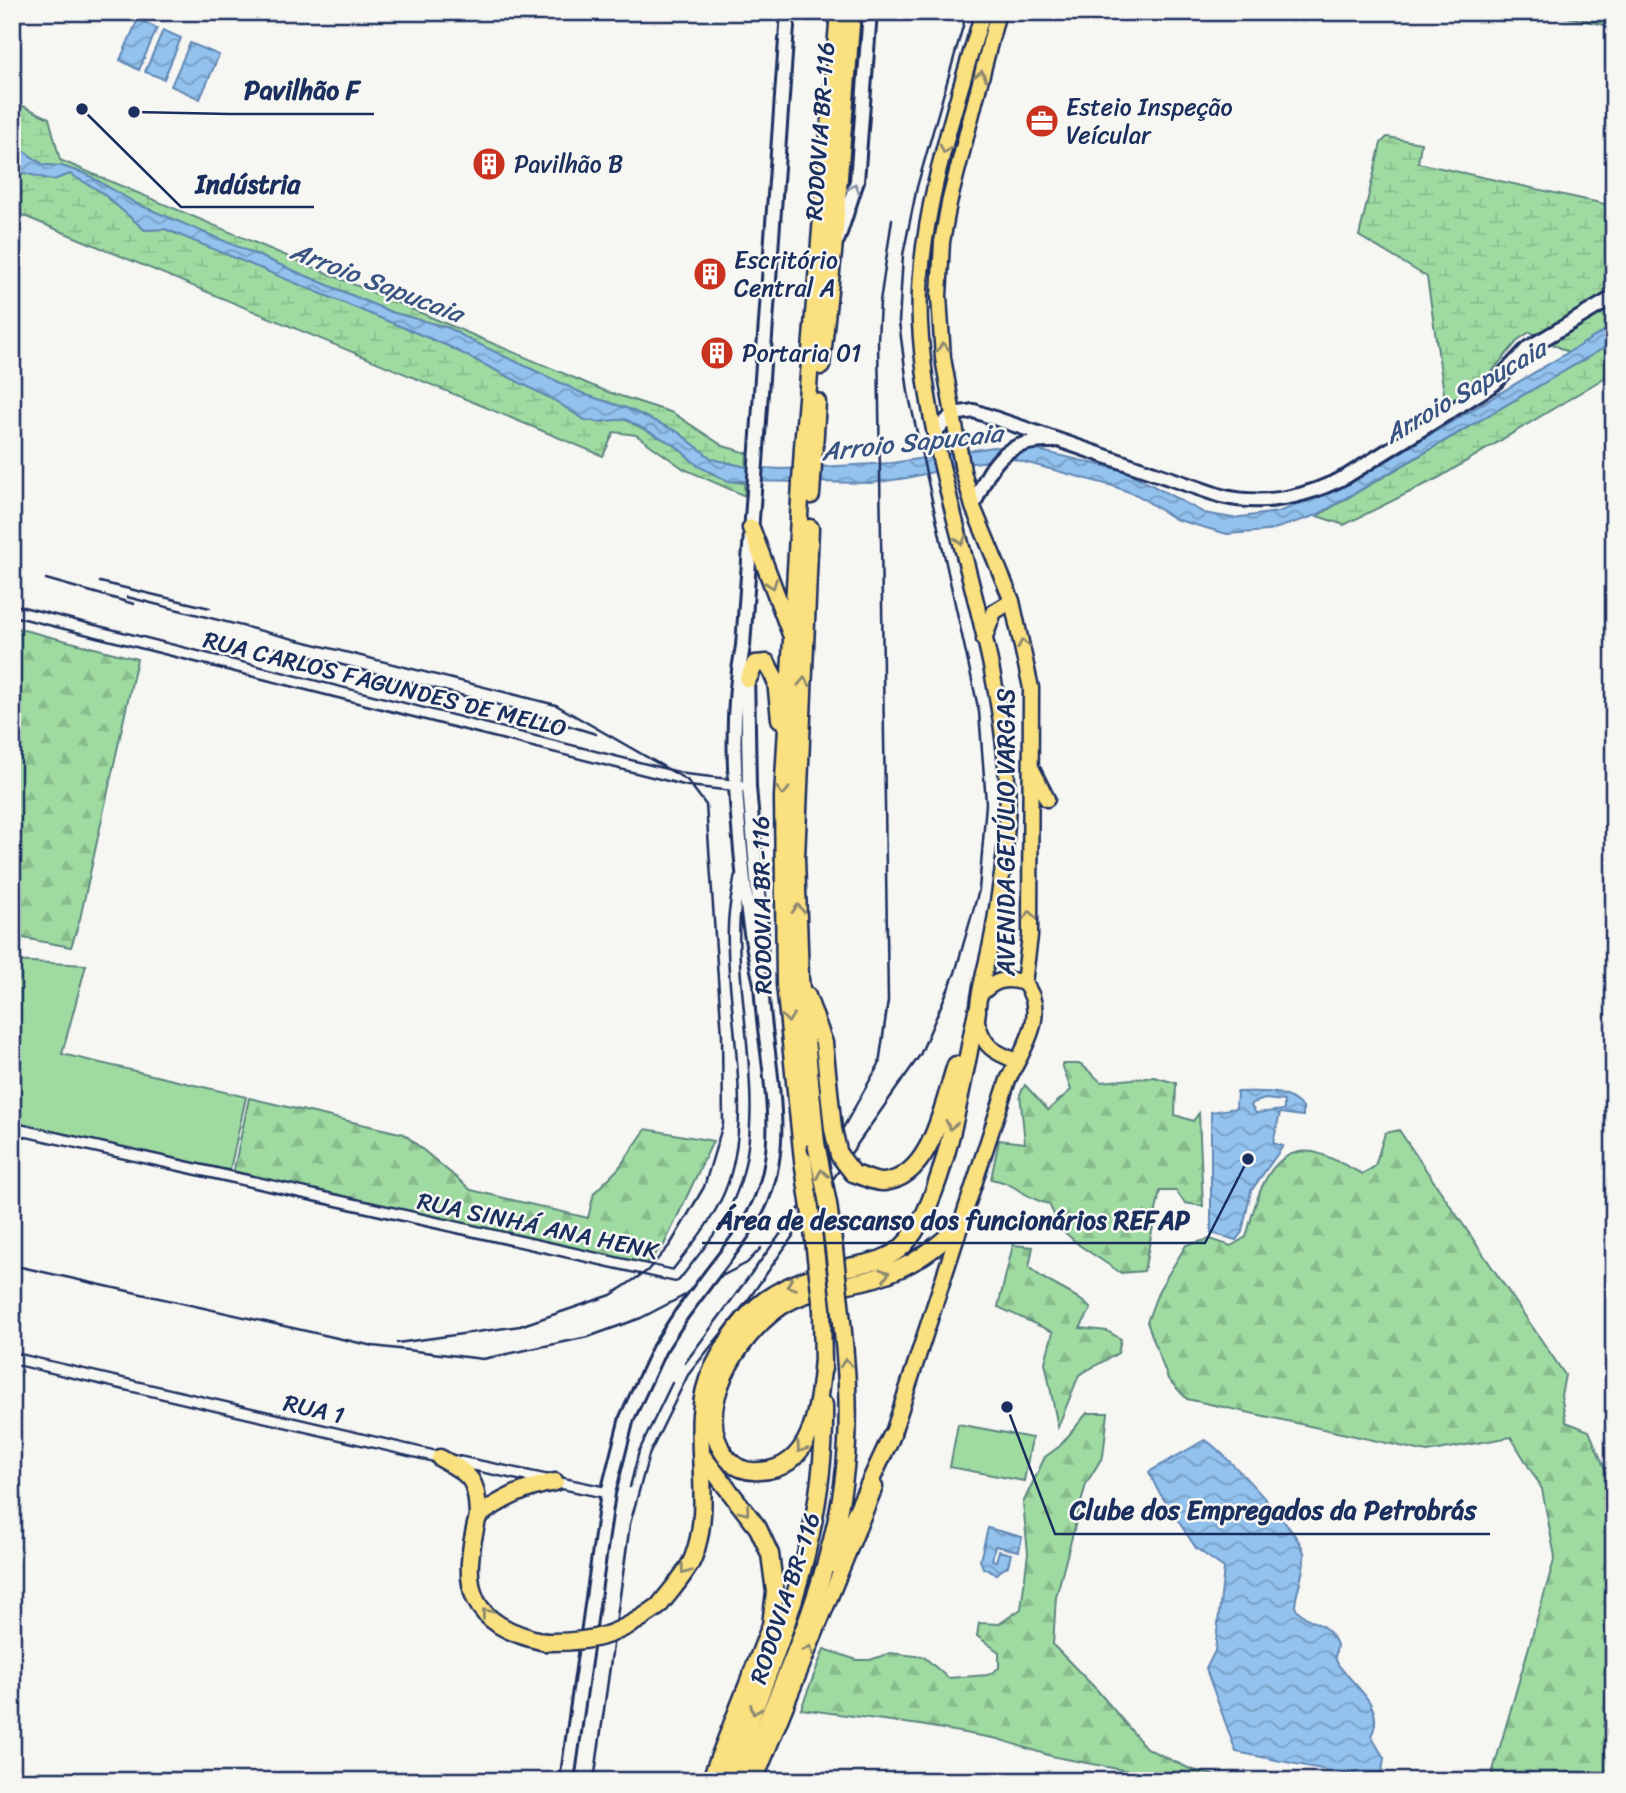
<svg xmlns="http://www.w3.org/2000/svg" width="1626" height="1793" viewBox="0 0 1626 1793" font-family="Sriracha,sans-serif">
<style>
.green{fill:#9fdba1;stroke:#5d8580;stroke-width:2}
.forest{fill:url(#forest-firs);stroke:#5d8580;stroke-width:2}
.wetland{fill:url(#wetland-marsh);stroke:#5d8580;stroke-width:2}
.water{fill:url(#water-waves);stroke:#6287b4;stroke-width:2;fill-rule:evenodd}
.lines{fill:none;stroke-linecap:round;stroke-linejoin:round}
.minor-casing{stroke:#1b2f5e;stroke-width:14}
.secondary-casing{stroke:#1b2f5e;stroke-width:18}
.primary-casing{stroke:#1b2f5e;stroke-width:19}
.motorway-casing{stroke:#1b2f5e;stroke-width:21}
.minor{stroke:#f6f6f2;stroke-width:9}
.secondary{stroke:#f6f6f2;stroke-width:12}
.primary{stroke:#fbe080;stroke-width:14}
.motorway{stroke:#fbe080;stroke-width:16}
.rail{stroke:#1b2f5e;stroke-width:2.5}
.secondary-bridge-casing{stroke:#1b2f5e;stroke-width:18;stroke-linecap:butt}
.motorway-bridge-casing{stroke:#1b2f5e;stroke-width:21;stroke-linecap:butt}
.secondary-bridge{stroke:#f6f6f2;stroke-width:12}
.motorway-bridge{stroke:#fbe080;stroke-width:16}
.oneway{stroke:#8b886f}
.oneway2{stroke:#8892a8}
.labels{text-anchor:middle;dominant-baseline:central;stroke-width:5;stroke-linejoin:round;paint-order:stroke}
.poi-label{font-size:24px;fill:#1b2f5e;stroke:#f6f6f2;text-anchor:start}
.street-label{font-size:24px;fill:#1b2f5e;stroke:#f6f6f2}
.water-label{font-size:26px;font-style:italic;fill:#395482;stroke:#f6f6f2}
.leader{fill:none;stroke:#1b2f5e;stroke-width:2.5}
.callout-dot{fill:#1b2f5e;stroke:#f6f6f2;stroke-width:2.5}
.callout-label{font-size:26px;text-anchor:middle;font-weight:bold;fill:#1b2f5e;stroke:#f6f6f2;stroke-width:5;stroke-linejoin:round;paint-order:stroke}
</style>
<defs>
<pattern id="forest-firs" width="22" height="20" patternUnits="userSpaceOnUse" patternTransform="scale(1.75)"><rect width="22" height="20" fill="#9fdba1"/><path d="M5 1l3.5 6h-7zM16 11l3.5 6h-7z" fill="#88bc8d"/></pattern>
<pattern id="wetland-marsh" width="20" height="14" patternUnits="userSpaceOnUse" patternTransform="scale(1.75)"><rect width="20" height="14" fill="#9fdba1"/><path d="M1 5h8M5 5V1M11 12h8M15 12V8" fill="none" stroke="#88bc8d"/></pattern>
<pattern id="water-waves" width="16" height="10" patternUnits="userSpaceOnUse" patternTransform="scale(1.75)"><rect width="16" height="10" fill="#92c2ed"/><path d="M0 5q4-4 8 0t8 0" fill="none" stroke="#769ec3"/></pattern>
</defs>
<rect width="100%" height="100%" fill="#f6f6f2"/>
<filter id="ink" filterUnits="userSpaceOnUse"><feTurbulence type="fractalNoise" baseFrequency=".0143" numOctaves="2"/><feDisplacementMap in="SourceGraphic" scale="14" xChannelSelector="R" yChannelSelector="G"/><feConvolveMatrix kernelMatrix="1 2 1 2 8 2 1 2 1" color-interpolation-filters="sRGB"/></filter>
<g filter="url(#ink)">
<!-- green -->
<path class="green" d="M12 961 86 965 62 1054 246 1097 229 1174 12 1124Z
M958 1424 1032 1438 1024 1481 950 1467Z"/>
<!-- forest -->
<path class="forest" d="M12 627 137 659 80 919 71 947 12 936Z
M1062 1064H1081L1101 1082 1154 1077 1176 1083 1175 1115 1193 1121 1199 1113 1203 1206 1185 1203 1176 1191H1160L1144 1271 1121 1273 1079 1245 1061 1229 1049 1204C1022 1198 1017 1183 991 1179L999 1140 1025 1143 1020 1094 1025 1085 1048 1110 1071 1090Z
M249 1098 404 1134 471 1190 588 1218 594 1193 618 1169 646 1129 713 1141 664 1245 644 1265 233 1174Z
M1399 1130 1565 1375 1561 1395 1566 1422 1589 1431 1614 1490V1702L1603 1726 1614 1735V1765L1597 1781H1490L1555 1557 1542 1489 1511 1437 1427 1452 1187 1399 1168 1379 1147 1322 1159 1290 1186 1245 1210 1239 1231 1246 1246 1237C1256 1203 1266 1146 1313 1152 1329 1155 1347 1167 1363 1174L1375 1166 1385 1133Z
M1013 1245 1033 1247 1029 1267C1048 1286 1073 1290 1091 1309L1080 1328 1107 1331 1121 1339 1118 1353 1079 1375 1058 1427 1045 1362 1053 1332 998 1307Z
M1087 1413H1108L1103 1456 1086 1484 1056 1597 1053 1645 1097 1690 1146 1748 1190 1769 1235 1781H1179L1051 1756 998 1739 920 1725 801 1709 824 1649 857 1660H870L890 1653 924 1657 948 1678 988 1675 999 1668V1652L977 1636 979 1623 999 1624 1021 1609 1028 1553 1023 1503 1045 1457 1060 1446Z"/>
<!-- wetland -->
<path class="wetland" d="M1544 12H1614V27Z
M12 101 49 118 60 160 605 391 673 413 723 446 747 453 746 467 712 459 678 432 629 409 586 395 470 340 449 328 391 312 137 204 86 174 61 166 44 165 12 143Z
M1387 137 1421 143 1418 163 1614 206V325L1570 353 1530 332 1519 339 1494 369 1446 407 1427 277 1359 236 1381 143Z
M12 170 53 180 70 174 100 191 145 230 165 229 448 346 554 400 585 420 598 422 624 419 675 445 698 466 728 481 744 483 745 496 684 469 636 435 614 432 603 456 12 211Z
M1614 342V372L1440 477 1344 525 1317 516Z"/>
<!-- water -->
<path class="water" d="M138 19 157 28 139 70 120 60Z
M163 30 181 38 164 79 145 72Z
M190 43 219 55 200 99 171 86Z
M12 143 44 165 61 166 86 174 137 204 391 312 449 328 470 340 586 395 629 409 678 432 712 459 746 467 782 469 892 463 993 447 1037 450 1125 471 1204 513 1233 518 1278 512 1341 488 1614 325V342L1317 515 1268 531 1227 534 1175 519 1137 495 1113 486 1013 459 972 463 907 478 871 483 728 481 698 466 675 445 625 419 598 422 585 420 554 400 448 346 165 229 145 230 100 191 70 174 53 180 12 170Z
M1237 1092C1262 1092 1285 1088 1303 1108V1116L1280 1113 1273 1143 1283 1146 1251 1191 1242 1232 1236 1240 1211 1233V1112L1236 1108ZM1265 1099 1284 1101V1110L1256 1113 1251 1106 1253 1103Z
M1205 1440C1220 1447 1303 1537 1304 1553 1306 1571 1296 1589 1295 1607 1308 1626 1327 1619 1337 1645L1335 1658 1339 1666C1357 1688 1386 1708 1371 1736L1384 1758 1382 1773 1372 1779 1236 1752 1206 1669 1215 1651 1224 1568 1196 1548 1157 1489 1149 1472Z
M988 1528 1022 1537 1019 1551 995 1546 992 1560 996 1561 999 1551 1011 1554 1008 1566 996 1574 983 1568 980 1560Z"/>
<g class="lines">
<defs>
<path id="minor" d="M12 610 687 780 749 787
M12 1128 675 1276C695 1250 716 1226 729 1196 764 1116 729 1005 734 920 735 906 738 892 740 878
M12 1358 442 1458
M455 1461 608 1493"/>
<path id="secondary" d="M838 239 857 181 870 12
M934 433 953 414 974 411 1221 496C1266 507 1307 497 1347 476L1494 384 1528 348 1614 297
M973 507C990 466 1002 439 1053 441
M747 670 749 787 761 927 760 960
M761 983C751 942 746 903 742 861 735 789 729 718 743 646L788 12
M711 1275C729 1251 751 1226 762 1198 790 1128 762 1050 761 978
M567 1781 608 1493 627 1418 659 1349 681 1315"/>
<path id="primary" d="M983 12C956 104 915 227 920 323 928 479 998 624 1007 780 1010 831 1001 884 993 933 988 962 977 992 977 1022 984 1047 993 1052 1017 1061
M984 640 994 612 1012 601
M1032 769 1047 799
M981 994C994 980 1006 977 1024 983
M889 1445 1008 1080C1022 1050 1050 1014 1024 983L1030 936 1031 688 1012 601 973 507 963 471 943 358 939 296 942 242 949 203 998 12
M755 1781 875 1487"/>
<path id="motorway" d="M821 366 833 253 852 12
M811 495 817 402
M751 528 791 634
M810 528 796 858 800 978 816 1143
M748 679 755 664 767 663 776 681 780 719
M807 996 824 1043 833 1129
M803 1160 785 984 783 797 803 447 839 12
M853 1173C862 1176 875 1183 884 1182 932 1177 943 1103 956 1065
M828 1204 834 1249
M812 1222 816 1258
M822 1308 823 1369
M823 1359C819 1401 815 1470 759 1471 747 1472 735 1468 727 1458 690 1411 738 1336 780 1307 808 1288 843 1287 875 1278 912 1267 937 1248 963 1222
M703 1457 758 1528 770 1554 775 1592 771 1625 710 1781
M440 1458C472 1475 477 1480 478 1516
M832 1564 892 1435
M659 1606C669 1592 686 1575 693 1558 717 1497 685 1424 712 1370 747 1301 775 1285 849 1267 868 1263 889 1260 903 1246 945 1205 964 1071 977 1011
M545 1642C467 1624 460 1588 478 1516 504 1498 524 1488 555 1482
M724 1781C775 1663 827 1536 824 1405
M741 1781C782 1686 835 1571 845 1468 851 1413 846 1358 840 1303"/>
</defs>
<!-- minor casing -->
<use href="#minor" class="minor-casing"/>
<!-- secondary casing -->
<use href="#secondary" class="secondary-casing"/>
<!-- primary casing -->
<use href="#primary" class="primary-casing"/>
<!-- motorway casing -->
<use href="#motorway" class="motorway-casing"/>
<!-- minor -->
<use href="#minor" class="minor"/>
<!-- secondary -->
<use href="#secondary" class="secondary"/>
<!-- primary -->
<use href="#primary" class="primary"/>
<!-- motorway -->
<use href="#motorway" class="motorway"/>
<!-- rail -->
<path class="rail" d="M46 579 134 604
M100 582 210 608
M127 597 556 705 687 780 706 805 722 1036 723 1124 704 1187 670 1245 647 1271 611 1295 520 1326 397 1343
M276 648 511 708 596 734
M802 1201 879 1064 888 1001 878 340 880 302 892 219
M12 1265 373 1346 483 1359 588 1337 641 1318 747 1263 761 1248
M685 1363 810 1194
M630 1487 639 1451 672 1383
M594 1781 630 1524 649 1455 688 1375 748 1300 920 1055 955 973 979 890 986 803 979 712 908 392 899 322 903 255 917 187 967 12"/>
<defs>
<path id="secondary-bridge" d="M681 1315 711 1275"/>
<path id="motorway-bridge" d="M833 1129 839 1155 853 1173
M816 1143 828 1204
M803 1160 812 1222
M834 1249 840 1303
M816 1258 822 1308
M545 1642C594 1643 619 1635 659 1606"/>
</defs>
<!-- secondary-bridge casing -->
<use href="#secondary-bridge" class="secondary-bridge-casing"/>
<!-- motorway-bridge casing -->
<use href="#motorway-bridge" class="motorway-bridge-casing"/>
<!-- secondary-bridge -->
<use href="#secondary-bridge" class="secondary-bridge"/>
<!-- motorway-bridge -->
<use href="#motorway-bridge" class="motorway-bridge"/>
</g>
<!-- one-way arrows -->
<defs><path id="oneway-chevron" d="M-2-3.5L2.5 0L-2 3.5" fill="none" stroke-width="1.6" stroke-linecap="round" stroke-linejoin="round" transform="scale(1.75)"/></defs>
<g class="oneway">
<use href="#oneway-chevron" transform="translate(981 75) rotate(-75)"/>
<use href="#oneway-chevron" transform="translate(945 149) rotate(104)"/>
<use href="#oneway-chevron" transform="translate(943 347) rotate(-94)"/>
<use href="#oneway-chevron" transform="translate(961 540) rotate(75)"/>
<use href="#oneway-chevron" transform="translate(772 584) rotate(70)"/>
<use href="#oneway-chevron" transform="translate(1023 644) rotate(-101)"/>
<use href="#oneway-chevron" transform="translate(804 682) rotate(-88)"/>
<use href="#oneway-chevron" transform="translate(783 791) rotate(92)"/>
<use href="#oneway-chevron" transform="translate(798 909) rotate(-92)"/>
<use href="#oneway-chevron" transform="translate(1030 915) rotate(-90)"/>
<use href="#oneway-chevron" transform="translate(788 1018) rotate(84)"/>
<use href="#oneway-chevron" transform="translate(951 1125) rotate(103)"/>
<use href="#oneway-chevron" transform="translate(822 1174) rotate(-100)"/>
<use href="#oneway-chevron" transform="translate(885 1274) rotate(-18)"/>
<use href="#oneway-chevron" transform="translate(791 1285) rotate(158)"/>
<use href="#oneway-chevron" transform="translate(846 1363) rotate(-94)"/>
<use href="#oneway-chevron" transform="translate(801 1448) rotate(124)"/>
<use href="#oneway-chevron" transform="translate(745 1511) rotate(52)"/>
<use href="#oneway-chevron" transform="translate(685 1570) rotate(126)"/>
<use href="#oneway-chevron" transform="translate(486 1613) rotate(-129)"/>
<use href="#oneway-chevron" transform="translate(809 1650) rotate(-67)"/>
<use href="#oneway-chevron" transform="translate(755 1710) rotate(112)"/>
</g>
<use class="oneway2" href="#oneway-chevron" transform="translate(854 188) rotate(-75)"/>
</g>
<!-- icons -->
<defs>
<symbol id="office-disc" viewBox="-11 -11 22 22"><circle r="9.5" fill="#c8321e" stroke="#f6f6f2"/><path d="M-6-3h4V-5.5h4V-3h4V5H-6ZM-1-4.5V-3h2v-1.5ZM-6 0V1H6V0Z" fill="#fff"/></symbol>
<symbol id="building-disc" viewBox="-11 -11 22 22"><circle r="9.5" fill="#c8321e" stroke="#f6f6f2"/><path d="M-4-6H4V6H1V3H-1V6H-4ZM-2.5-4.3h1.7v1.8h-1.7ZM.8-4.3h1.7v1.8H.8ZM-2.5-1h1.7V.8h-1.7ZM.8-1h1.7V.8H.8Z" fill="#fff"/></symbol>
</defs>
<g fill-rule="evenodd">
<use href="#office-disc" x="1023" y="102" width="38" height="38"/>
<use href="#building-disc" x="470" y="145" width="38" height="38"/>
<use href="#building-disc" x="691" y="255" width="38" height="38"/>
<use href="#building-disc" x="698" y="334" width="38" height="38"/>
</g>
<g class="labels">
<!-- poi labels -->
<g class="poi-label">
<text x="1066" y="107">Esteio Inspeção<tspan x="1066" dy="28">Veícular</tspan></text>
<text x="514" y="164">Pavilhão B</text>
<text x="734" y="260">Escritório<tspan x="734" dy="28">Central A</tspan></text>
<text x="742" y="353">Portaria 01</text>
</g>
<!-- street labels -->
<g class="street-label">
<text transform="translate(820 131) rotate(-86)">RODOVIA BR-116</text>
<text transform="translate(385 684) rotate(14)">RUA CARLOS FAGUNDES DE MELLO</text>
<text transform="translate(1006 832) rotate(-90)">AVENIDA GETÚLIO VARGAS</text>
<text transform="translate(762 905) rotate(-91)">RODOVIA BR-116</text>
<text transform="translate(538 1226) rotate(12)">RUA SINHÁ ANA HENK</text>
<text transform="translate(314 1409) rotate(13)">RUA 1</text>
<text transform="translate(785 1598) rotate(-72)">RODOVIA BR-116</text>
</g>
<!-- water labels -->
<g class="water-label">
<text transform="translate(377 282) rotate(21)">Arroio Sapucaia</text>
<text transform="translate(1465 391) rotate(-30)">Arroio Sapucaia</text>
<text transform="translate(912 442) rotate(-6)">Arroio Sapucaia</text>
</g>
</g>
<!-- callouts -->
<path class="leader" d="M134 112L230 114H374M82 109L181 207H314M1248 1159L1205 1243H702M1007 1407L1055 1534H1490"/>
<g class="callout-dot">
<circle cx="134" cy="112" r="7"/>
<circle cx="82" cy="109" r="7"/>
<circle cx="1248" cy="1159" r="7"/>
<circle cx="1007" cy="1407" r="7"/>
</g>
<g class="callout-label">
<text x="302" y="99">Pavilhão F</text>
<text x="248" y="193">Indústria</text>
<text x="953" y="1229">Área de descanso dos funcionários REFAP</text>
<text x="1273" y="1519">Clube dos Empregados da Petrobrás</text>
</g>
<!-- margin -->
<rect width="1626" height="1793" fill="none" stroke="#f6f6f2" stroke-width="42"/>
<rect x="21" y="21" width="1584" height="1751" fill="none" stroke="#1b2f5e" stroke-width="2.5" filter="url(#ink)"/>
</svg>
